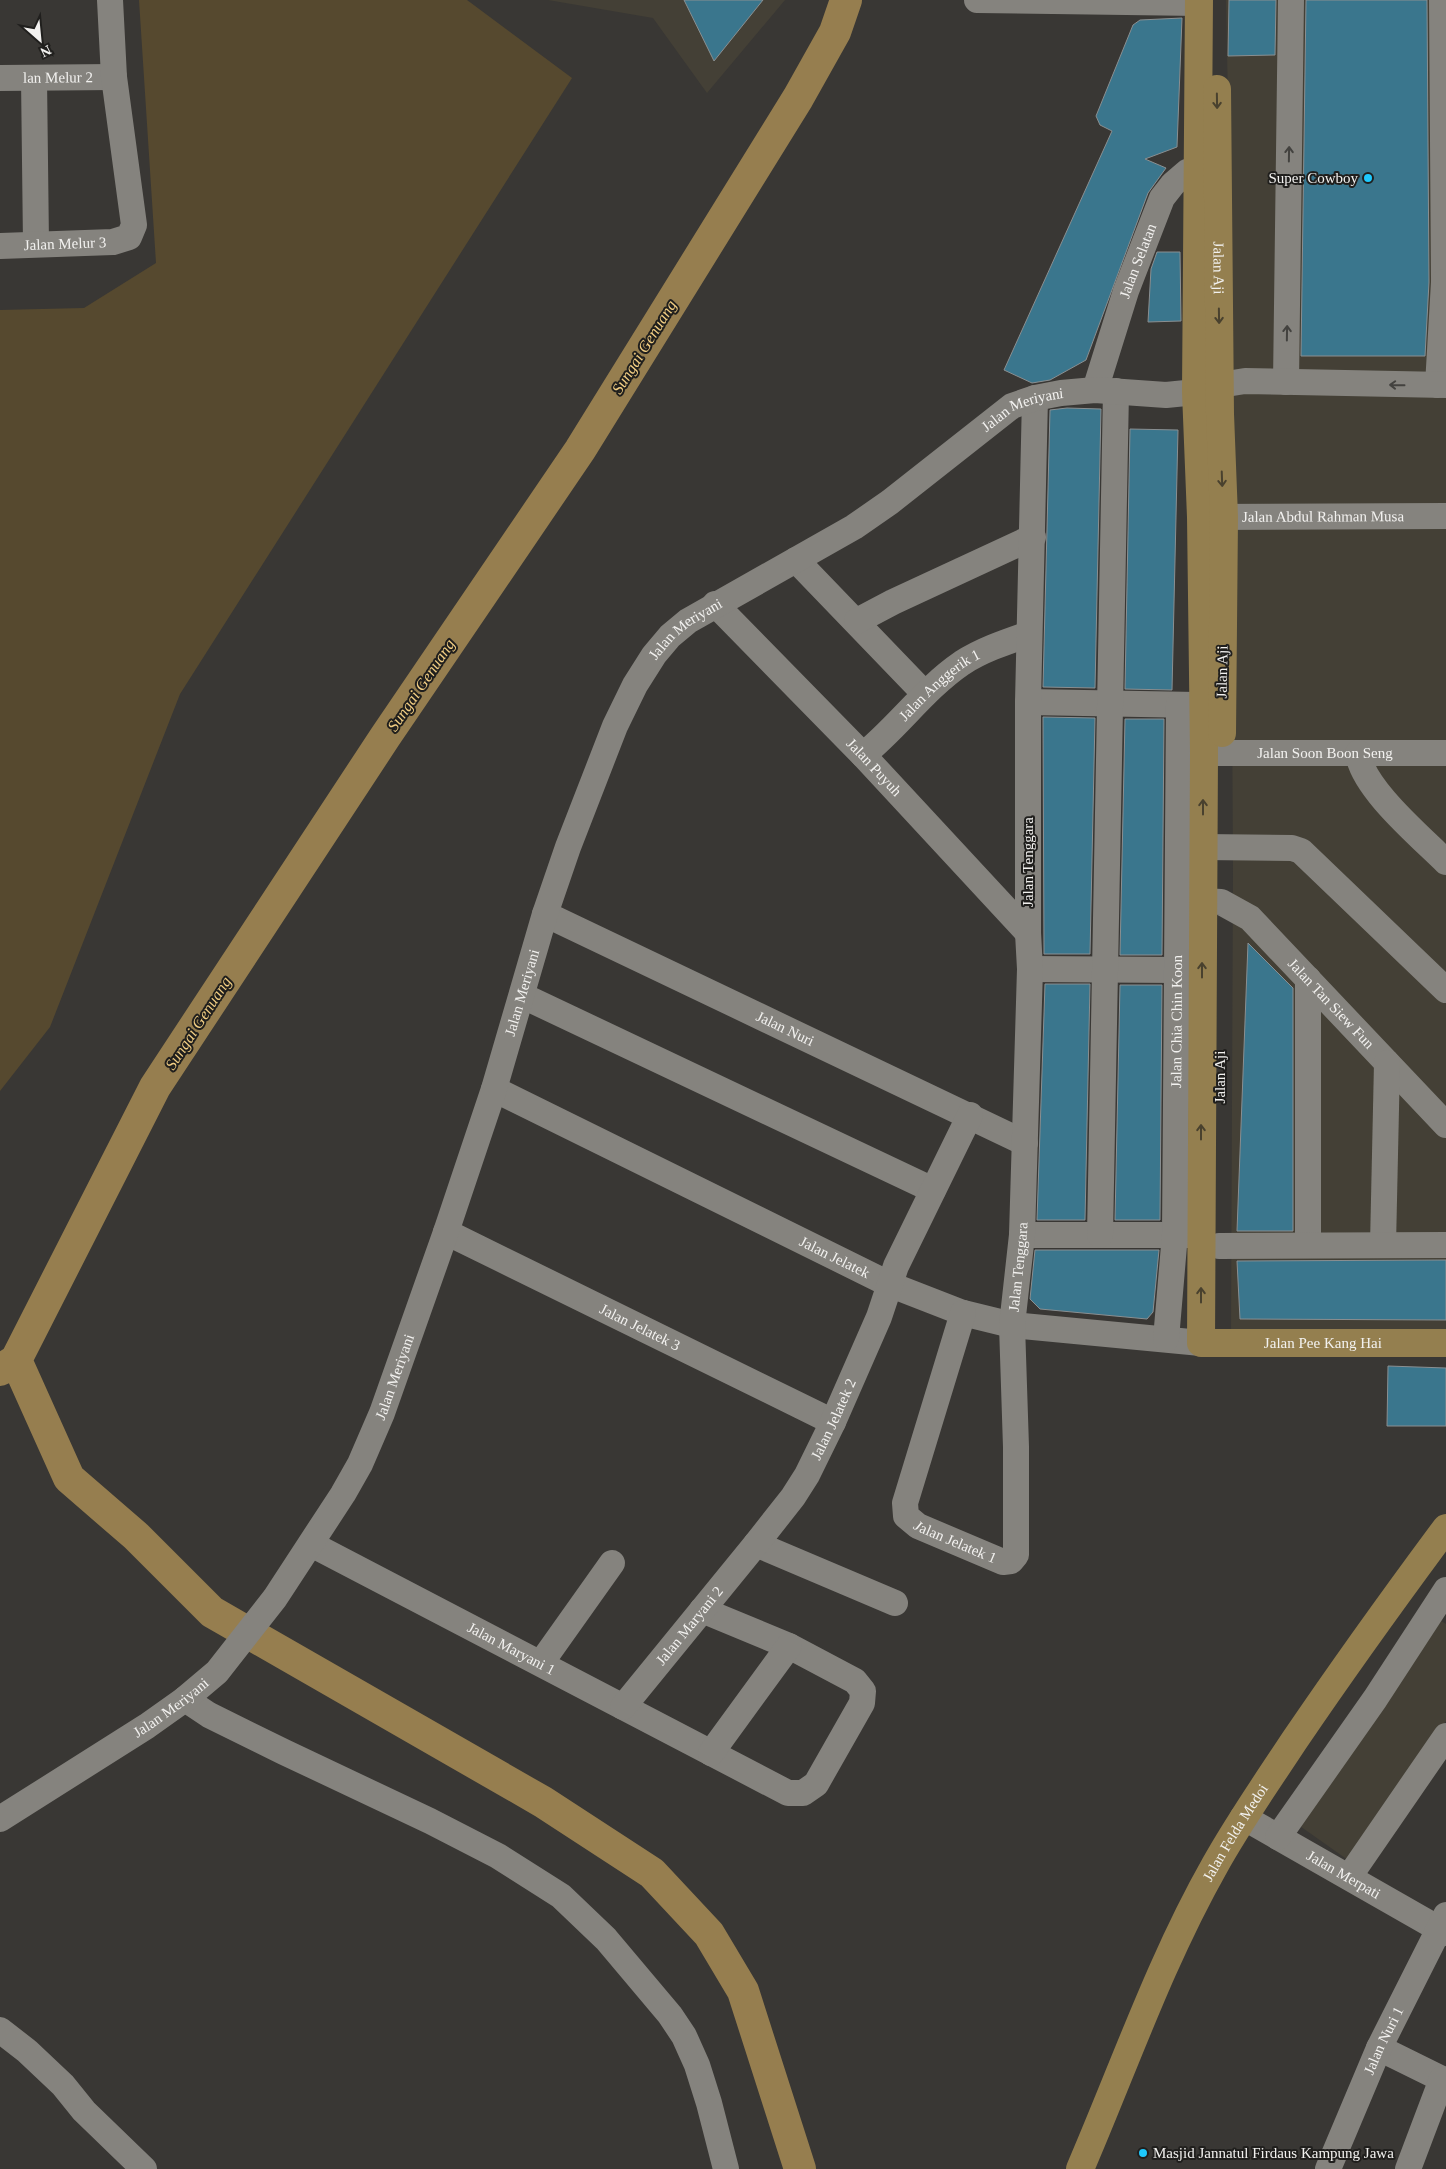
<svg xmlns="http://www.w3.org/2000/svg" width="1446" height="2169" viewBox="0 0 1446 2169" font-family="Georgia,serif">
<style>
.built{fill:#444036}
.green{fill:#56492f}
.lines{fill:none;stroke-linecap:round;stroke-linejoin:round}
.river{stroke:#967e4f;stroke-width:32}
.building{fill:#3a768d;stroke:#8a8f91}
.minor{stroke:#85837e;stroke-width:26}
.major{stroke:#947f4f;stroke-width:28}
.oneway{stroke:#49412e}
.oneway2{stroke:#43423f}
.poi-dot{fill:#1ec9fd;stroke:#201f1d;stroke-width:2}
.labels{text-anchor:middle;dominant-baseline:central;stroke-width:4;stroke-linejoin:round;paint-order:stroke}
.street-label{font-size:15px;fill:#f2f1ef;stroke:#201f1d}
.poi-label{font-size:15px;fill:#f2f1ef;stroke:#201f1d;text-anchor:end}
.water-label{font-size:16px;font-style:italic;fill:#f2ce83;stroke:#201f1d}
</style>
<rect width="100%" height="100%" fill="#393734"/>
<!-- built -->
<path class="built" d="M548 0H785L707 93 653 18Z
M1226 0H1446V1330L1231 1331 1233 872 1229 152Z
M1441 1621 1446 1624V1721L1348 1860 1297 1824Z"/>
<!-- green -->
<path class="green" d="M139 0H467L572 78 180 694 50 1027 0 1091V310L84 308 156 263Z"/>
<g class="lines">
<!-- river -->
<path class="river" d="M16 1360 69 1478 136 1536 212 1612 543 1802 652 1873 709 1934 743 1991 800 2169
M0 1370 16 1360 155 1087 385 737 580 450 798 98 835 32 846 0"/>
</g>
<!-- building -->
<path class="building" d="M684 0H763L714 61Z
M1229 0H1276L1275 55 1228 56Z
M1306 0H1427L1429 282 1425 356H1301Z
M1182 18 1177 147 1145 159 1166 168 1148 193 1086 360 1050 380 1032 383 1004 370 1112 131 1100 125 1096 116 1133 25 1140 20Z
M1157 252H1180L1181 321 1148 322 1151 269Z
M1067 408 1101 409 1095 688 1043 687 1050 410Z
M1130 429 1178 430 1172 690 1125 689Z
M1043 717 1095 718 1090 954H1044Z
M1125 719H1164L1162 955H1120Z
M1248 943 1293 988V1231H1237Z
M1045 984H1090L1085 1220H1037Z
M1120 985H1162L1160 1220H1115Z
M1035 1250H1159L1153 1312 1147 1319 1040 1309 1030 1299Z
M1446 1260V1320L1240 1319 1237 1261Z
M1388 1366 1446 1368V1426H1387Z"/>
<g class="lines">
<!-- minor -->
<g class="minor">
<path d="M977 0 1199 3"/>
<path d="M1442 0 1444 282"/>
<path id="s1" d="M0 78 114 77"/>
<path d="M34 78 36 244"/>
<path id="s2" d="M0 246 113 242 129 237 134 225 114 77 110 0"/>
<path d="M1286 382 1291 0"/>
<path d="M1438 385 1444 282H1446"/>
<path id="s3" d="M1095 390 1126 291 1162 198 1173 184 1187 172 1217 161"/>
<path id="s4" d="M1202 517 1446 516"/>
<path d="M796 560 925 694"/>
<path id="s5" d="M715 604 863 755 1028 933"/>
<path d="M857 621 893 602 1033 537"/>
<path d="M1028 702 1197 705"/>
<path id="s6" d="M1204 753H1446"/>
<path d="M1358 753C1362 788 1421 837 1446 862"/>
<path id="s7" d="M863 755C898 727 924 689 962 663 982 650 1006 642 1029 634"/>
<path d="M1203 847 1292 848 1301 851 1446 990"/>
<path id="s8" d="M1203 901 1221 902 1250 918 1446 1125"/>
<path id="s9" d="M545 914 1025 1143"/>
<path d="M1030 969 1178 970"/>
<path d="M1308 979V1245"/>
<path d="M523 996 933 1190"/>
<path id="s10" d="M494 1089 891 1285 963 1313 1012 1325 1201 1343"/>
<path id="s11" d="M446 1232 833 1422"/>
<path d="M1022 1235H1192"/>
<path d="M1100 1235 1116 391"/>
<path d="M1383 1245 1387 1063"/>
<path d="M1219 1246 1446 1245"/>
<path id="s12" d="M963 1313 905 1503 906 1516 918 1526 1003 1562 1011 1561 1016 1555V1447L1012 1325 1022 1235 1030 969 1028 933V702L1035 398"/>
<path id="s13" d="M1166 1339 1175 1234 1179 705"/>
<path id="s14" d="M311 1544 788 1793H803L816 1784 862 1703 863 1691 855 1681 789 1646 702 1610"/>
<path d="M756 1544 895 1603"/>
<path d="M541 1663 612 1563"/>
<path d="M185 1699 209 1715 284 1752 430 1821 498 1856 561 1896 606 1939 670 2015 684 2036 697 2065 709 2103 726 2169"/>
<path id="s15" d="M623 1707 756 1544 793 1497 807 1475 833 1422 879 1317 896 1266 970 1115"/>
<path d="M711 1753 789 1646"/>
<path id="s16" d="M1243 1817 1446 1933"/>
<path id="s17" d="M0 1819 147 1726 185 1699 217 1672 275 1598 343 1494 360 1464 382 1413 446 1232 494 1089 545 914 568 847 615 726 635 685 654 655 670 636 688 621 854 527 890 502 1012 406 1035 398 1061 393 1095 390 1166 395 1196 392 1220 385 1245 381 1446 385"/>
<path d="M1278 1837 1375 1699 1446 1590"/>
<path d="M1349 1877 1446 1736"/>
<path d="M0 2030 27 2051 63 2085 84 2111 144 2169"/>
<path d="M1379 2048 1446 2081"/>
<path id="s18" d="M1328 2169 1379 2048 1446 1915"/>
<path d="M1408 2169 1442 2079"/>
</g>
<!-- major -->
<g class="major">
<path id="s19" d="M1199 0 1196 392 1201 517 1204 753 1201 1343H1446"/>
<path id="s20" d="M1217 89 1220 414 1224 517 1222 733"/>
<path id="s21" d="M1080 2169C1124 2067 1160 1962 1215 1865 1239 1822 1267 1782 1294 1741 1343 1669 1394 1598 1446 1528"/>
</g>
</g>
<!-- one-way arrows -->
<defs><path id="oneway-shaft" d="M-6 0H5M1.5-3L5.5 0L1.5 3" fill="none" stroke-width="1.6" stroke-linecap="round" stroke-linejoin="round" transform="scale(1.25)"/></defs>
<g class="oneway">
<use href="#oneway-shaft" transform="translate(1217 101) rotate(89)"/>
<use href="#oneway-shaft" transform="translate(1219 316) rotate(89)"/>
<use href="#oneway-shaft" transform="translate(1222 479) rotate(88)"/>
<use href="#oneway-shaft" transform="translate(1203 807) rotate(-90)"/>
<use href="#oneway-shaft" transform="translate(1202 970) rotate(-90)"/>
<use href="#oneway-shaft" transform="translate(1201 1132) rotate(-90)"/>
<use href="#oneway-shaft" transform="translate(1201 1295) rotate(-90)"/>
</g>
<g class="oneway2">
<use href="#oneway-shaft" transform="translate(1289 154) rotate(-89)"/>
<use href="#oneway-shaft" transform="translate(1287 333) rotate(-89)"/>
<use href="#oneway-shaft" transform="translate(1397 385) rotate(-179)"/>
</g>
<!-- markers -->
<g class="poi-dot">
<circle cx="1368" cy="178" r="5"/>
<circle cx="1143" cy="2153" r="5"/>
</g>
<g class="labels">
<!-- street labels -->
<g class="street-label">
<text stroke="none"><textPath href="#s1" startOffset="58">lan Melur 2</textPath></text>
<text stroke="none"><textPath href="#s2" startOffset="65">Jalan Melur 3</textPath></text>
<text stroke="none"><textPath href="#s3" startOffset="136">Jalan Selatan</textPath></text>
<text stroke="none"><textPath href="#s20" startOffset="179">Jalan Aji</textPath></text>
<text stroke="none"><textPath href="#s17" startOffset="1824">Jalan Meriyani</textPath></text>
<text stroke="none"><textPath href="#s4" startOffset="121">Jalan Abdul Rahman Musa</textPath></text>
<text stroke="none"><textPath href="#s17" startOffset="1419">Jalan Meriyani</textPath></text>
<text transform="translate(1222 672) rotate(-89)">Jalan Aji</text>
<text stroke="none"><textPath href="#s7" startOffset="104">Jalan Anggerik 1</textPath></text>
<text stroke="none"><textPath href="#s6" startOffset="121">Jalan Soon Boon Seng</textPath></text>
<text stroke="none"><textPath href="#s5" startOffset="228">Jalan Puyuh</textPath></text>
<text transform="translate(1028 862) rotate(-90)">Jalan Tenggara</text>
<text stroke="none"><textPath href="#s17" startOffset="1014">Jalan Meriyani</textPath></text>
<text stroke="none"><textPath href="#s8" startOffset="169">Jalan Tan Siew Fun</textPath></text>
<text stroke="none"><textPath href="#s13" startOffset="318">Jalan Chia Chin Koon</textPath></text>
<text stroke="none"><textPath href="#s9" startOffset="266">Jalan Nuri</textPath></text>
<text transform="translate(1220 1077) rotate(-90)">Jalan Aji</text>
<text stroke="none"><textPath href="#s10" startOffset="380">Jalan Jelatek</textPath></text>
<text stroke="none"><textPath href="#s12" startOffset="624">Jalan Tenggara</textPath></text>
<text stroke="none"><textPath href="#s11" startOffset="216">Jalan Jelatek 3</textPath></text>
<text stroke="none"><textPath href="#s19" startOffset="1465">Jalan Pee Kang Hai</textPath></text>
<text stroke="none"><textPath href="#s17" startOffset="609">Jalan Meriyani</textPath></text>
<text stroke="none"><textPath href="#s15" startOffset="358">Jalan Jelatek 2</textPath></text>
<text stroke="none"><textPath href="#s12" startOffset="268">Jalan Jelatek 1</textPath></text>
<text stroke="none"><textPath href="#s15" startOffset="105">Jalan Maryani 2</textPath></text>
<text stroke="none"><textPath href="#s14" startOffset="226">Jalan Maryani 1</textPath></text>
<text stroke="none"><textPath href="#s17" startOffset="204">Jalan Meriyani</textPath></text>
<text stroke="none"><textPath href="#s21" startOffset="371">Jalan Felda Medoi</textPath></text>
<text stroke="none"><textPath href="#s16" startOffset="116">Jalan Merpati</textPath></text>
<text stroke="none"><textPath href="#s18" startOffset="140">Jalan Nuri 1</textPath></text>
</g>
<!-- poi labels -->
<g class="poi-label">
<text x="1358" y="178">Super Cowboy</text>
<text x="1153" y="2153" text-anchor="start">Masjid Jannatul Firdaus Kampung Jawa</text>
</g>
<!-- water labels -->
<g class="water-label">
<text transform="translate(644 347) rotate(-58)">Sungai Genuang</text>
<text transform="translate(421 685) rotate(-56)">Sungai Genuang</text>
<text transform="translate(198 1023) rotate(-57)">Sungai Genuang</text>
</g>
</g>
<!-- north arrow -->
<g transform="translate(40 40) rotate(153)" stroke="#201f1d" stroke-width="4" paint-order="stroke">
<path d="M0-4L9 19L0 12L-9 19Z" fill="#f2f1ef"/>
<text y="-8" font-size="14" font-weight="bold" text-anchor="middle" fill="#f2f1ef">N</text>
</g>
</svg>
